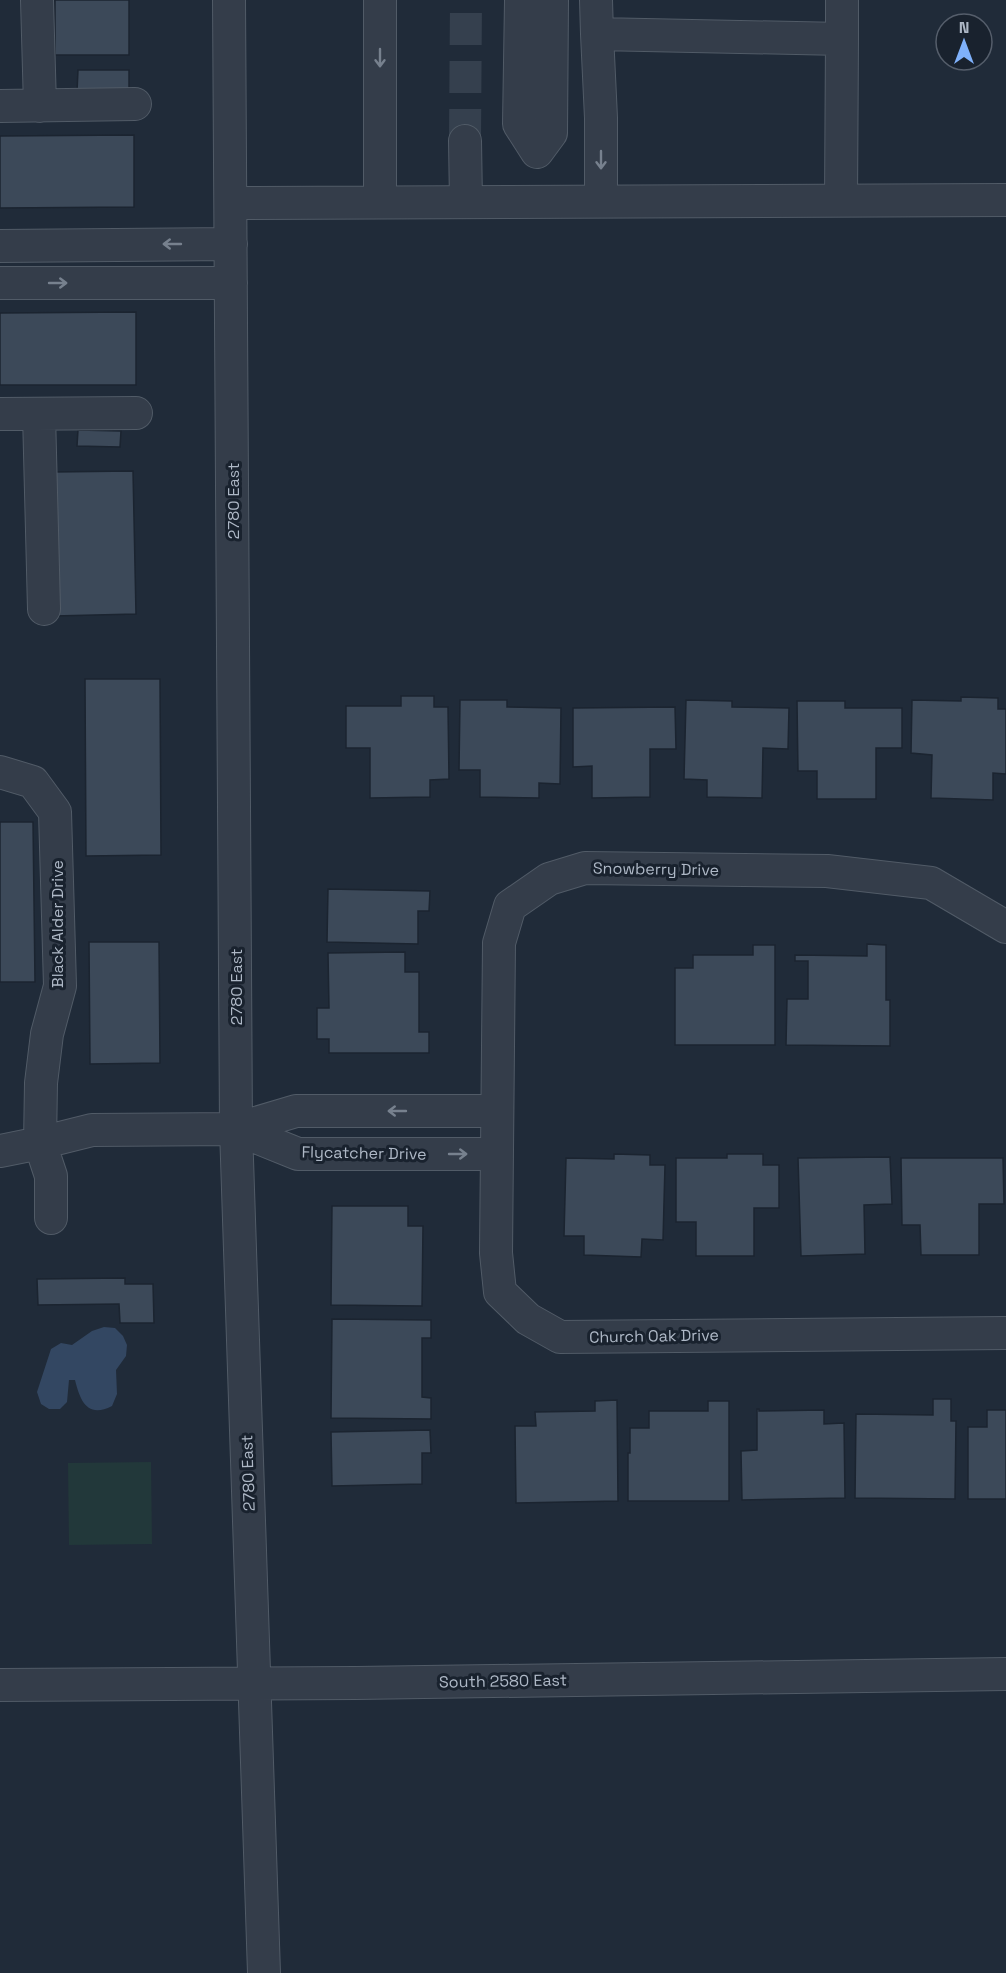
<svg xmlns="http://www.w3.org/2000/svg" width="1006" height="1973" viewBox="0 0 1006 1973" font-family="'Space Grotesk',sans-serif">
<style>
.green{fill:#22383a}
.water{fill:#334762}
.building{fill:#3c4959;stroke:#1b2430;stroke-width:1.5}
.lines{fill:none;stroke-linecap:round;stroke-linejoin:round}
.minor-tunnel{stroke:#35404e;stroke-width:32;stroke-dasharray:32 16;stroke-linecap:butt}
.minor-casing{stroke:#515b67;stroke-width:34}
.minor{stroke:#343d4a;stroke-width:32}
.oneway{stroke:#77818e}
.labels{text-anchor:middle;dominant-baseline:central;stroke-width:6;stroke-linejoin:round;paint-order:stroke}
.street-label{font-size:16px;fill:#aeb8c6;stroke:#19222e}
</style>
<rect width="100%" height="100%" fill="#202b39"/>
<!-- green -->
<path class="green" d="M151 1462 152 1544 69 1545 68 1463Z"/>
<!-- water -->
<path class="water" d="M104 1327 115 1328 123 1336 127 1345 126 1356 116 1370 117 1394 112 1406C87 1419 80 1400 75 1380H69L67 1402 60 1409H49L41 1404 37 1392 51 1349 61 1343 72 1345 92 1331Z"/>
<!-- building -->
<path class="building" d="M55 0H129V55H55Z
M78 70H129V92H77Z
M134 135V207L0 208V136Z
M136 312V385H0V313Z
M78 430 121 431 120 447 77 446Z
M133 471 136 614 54 616 52 472Z
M85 679H160L161 855 86 856Z
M401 696H434V707H448L449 779 430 780V797L370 798V748H346V706H401Z
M961 697 998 698V709H1006V774L993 773V800L931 798 932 755 911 753 912 700 961 701Z
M460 700H507V707L561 708 560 784 539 783V798L480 797V770H459Z
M686 700 732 701V707L789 708 788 749 763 748 762 798 707 797V780L684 779Z
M797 701H845V708H902V748H876V799H817V771H798Z
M675 707 676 749H650V797L592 798V766L573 767V708Z
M0 822H33L35 982H0Z
M328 889 430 891 429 911H418V944L327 942Z
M89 942H159L160 1063 90 1064Z
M867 944 886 945V1000H890V1046L786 1045 787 999H808V961H795V955L867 956Z
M753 945H775V1045H675V968H693V955H753Z
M405 952V972H419V1032H429V1053H329V1039H317V1008H329L328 953Z
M614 1154 650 1155V1165H665L663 1240 642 1239 641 1257 584 1255V1236H564L566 1158 614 1159Z
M727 1154H763V1165H779V1208H754V1256H696V1222H676V1158H727Z
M890 1157 892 1204 864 1205 865 1254 801 1256 798 1158Z
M901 1158H1003L1004 1204H979V1255H921L920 1225H902Z
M332 1206H408V1226H423L422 1306 331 1305Z
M125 1278V1284H153L154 1323H120L119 1304 38 1305 37 1279Z
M332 1319 431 1320V1338H422V1397L431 1398V1419L331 1418Z
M933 1399H951V1421H956L955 1499 855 1498 856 1414 933 1415Z
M617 1400 618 1501 516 1503 515 1426H536L535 1412 595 1411V1401Z
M708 1401H729V1501H628V1453H630V1428H649V1411H708Z
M757 1409H759V1411L824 1410V1424L844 1423 845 1498 742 1500 741 1451 757 1450Z
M987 1410H1006V1499H968V1427H987Z
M430 1430 431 1453H422V1484L332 1486 331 1432Z"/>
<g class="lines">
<!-- minor-tunnel -->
<path class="minor-tunnel" d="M465 141 466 0"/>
<defs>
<path id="minor" d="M37 0 40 106
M229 0 236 1129 264 1973
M596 0 597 34
M521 1 519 124 537 152 551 133 552 1
M842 39V0
M0 106 135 104
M465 141 466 202
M601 201V118L597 34 842 39 841 200
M380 202V0
M231 203 1006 200
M0 246 231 244
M0 283H231
M0 414 136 413
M39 414 44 609
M0 772 33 782 55 812 60 986 47 1034 41 1083 40 1143 51 1176V1218
M1006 927 931 883 827 871 585 868 549 879 510 906 499 943 496 1253 500 1292 528 1319 560 1337 1006 1333
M236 1129 298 1154H497
M0 1151 40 1143 92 1130 236 1129 296 1111H497
M0 1685 356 1683 1006 1674"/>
</defs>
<!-- minor casing -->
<use href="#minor" class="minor-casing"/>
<!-- minor -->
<use href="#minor" class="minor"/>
</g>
<!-- one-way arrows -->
<defs><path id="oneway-shaft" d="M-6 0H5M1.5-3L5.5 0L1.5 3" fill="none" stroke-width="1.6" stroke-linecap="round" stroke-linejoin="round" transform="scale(1.5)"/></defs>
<g class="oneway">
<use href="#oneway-shaft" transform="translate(380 58) rotate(90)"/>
<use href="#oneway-shaft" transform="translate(601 160) rotate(90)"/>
<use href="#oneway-shaft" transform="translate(172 244) rotate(180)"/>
<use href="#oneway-shaft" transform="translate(58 283)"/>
<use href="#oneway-shaft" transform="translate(397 1111) rotate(180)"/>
<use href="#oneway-shaft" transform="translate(458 1154)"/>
</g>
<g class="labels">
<!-- street labels -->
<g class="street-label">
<text transform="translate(233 501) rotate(-90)">2780 East</text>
<text transform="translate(656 869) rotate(1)">Snowberry Drive</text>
<text transform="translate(57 924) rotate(-90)">Black Alder Drive</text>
<text transform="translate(236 987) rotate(-90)">2780 East</text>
<text transform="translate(364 1153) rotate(1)">Flycatcher Drive</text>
<text transform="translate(654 1336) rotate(-1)">Church Oak Drive</text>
<text transform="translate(248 1473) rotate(-92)">2780 East</text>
<text transform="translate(503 1681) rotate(-1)">South 2580 East</text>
</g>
</g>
<!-- north arrow -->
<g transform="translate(964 42)"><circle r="28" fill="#19222e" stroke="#555e6b" stroke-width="1.5"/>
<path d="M0-4.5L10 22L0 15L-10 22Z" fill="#7fb1fb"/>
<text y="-9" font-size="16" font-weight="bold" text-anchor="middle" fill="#aeb8c6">N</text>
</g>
</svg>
